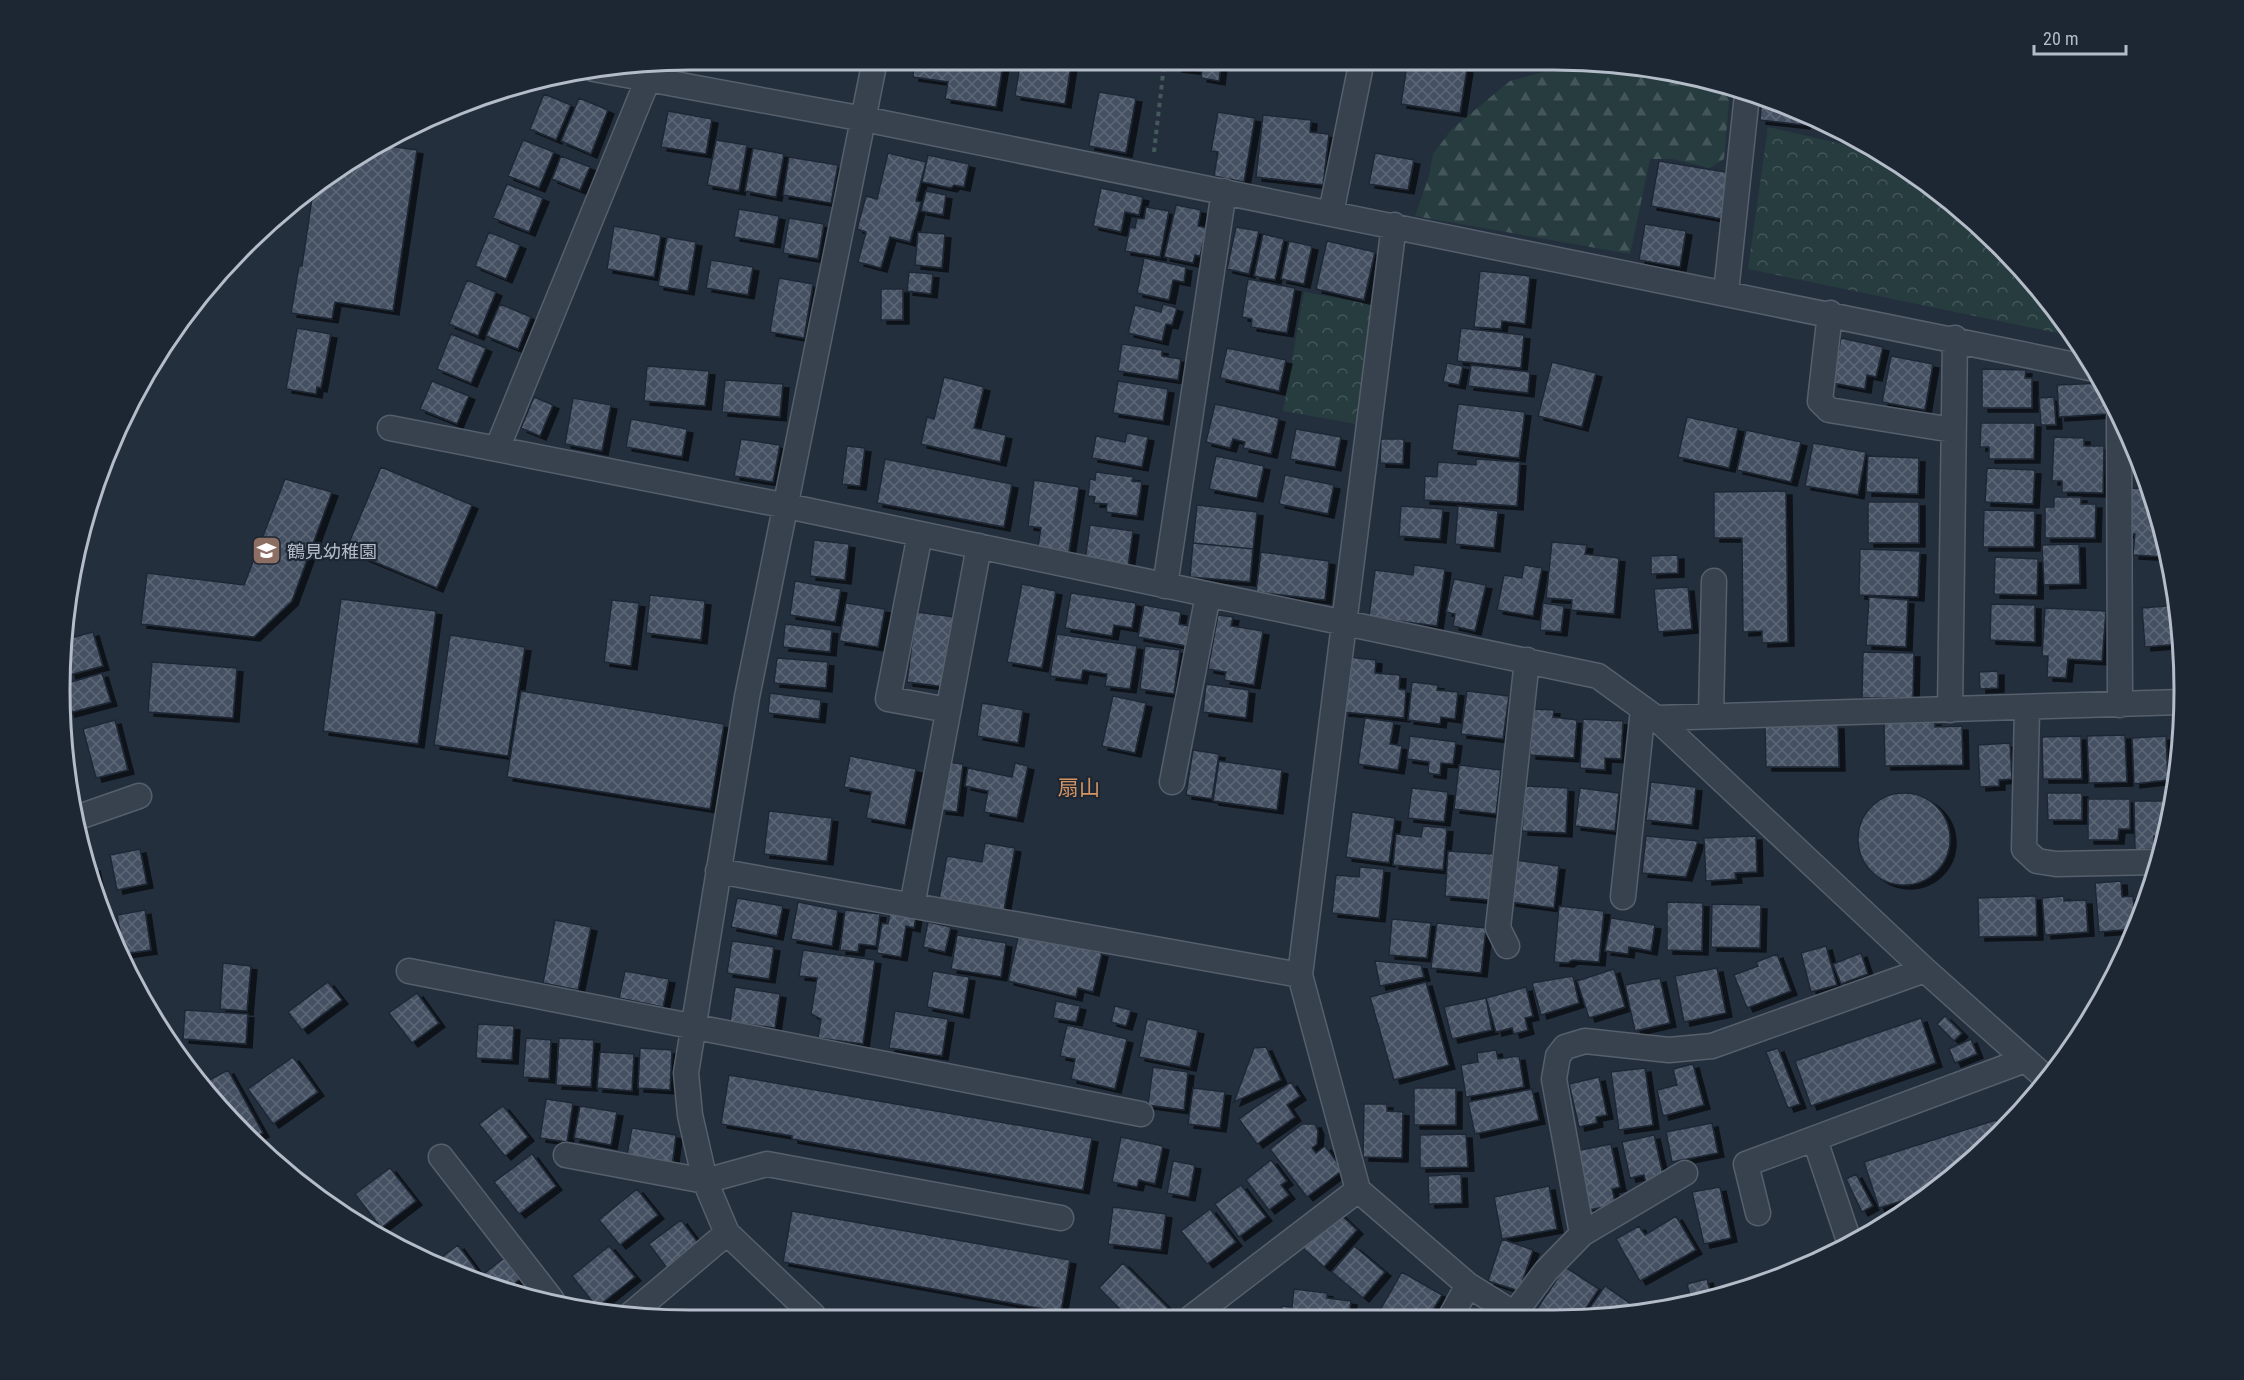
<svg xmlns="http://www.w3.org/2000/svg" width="2244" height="1380" viewBox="0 0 2244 1380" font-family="'Roboto Condensed','Noto Sans JP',sans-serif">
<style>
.forest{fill:url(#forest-firs)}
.park{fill:url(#park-crowns)}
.building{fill:url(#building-cross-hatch);stroke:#1f2835;stroke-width:1.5;filter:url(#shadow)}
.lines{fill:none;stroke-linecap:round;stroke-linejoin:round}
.street-casing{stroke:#565f6c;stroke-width:27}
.path{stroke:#44595c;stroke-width:4;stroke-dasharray:4.5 4.5;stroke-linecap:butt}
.street{stroke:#38414e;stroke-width:24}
.labels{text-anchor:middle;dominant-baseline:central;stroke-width:4.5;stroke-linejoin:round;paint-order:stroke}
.poi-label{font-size:18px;fill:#b4bcc9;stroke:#1d2633;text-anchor:start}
.quarter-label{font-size:21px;fill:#d59563;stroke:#1d2633}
.rim{fill:none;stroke:#b4bcc9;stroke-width:3}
</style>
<defs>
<pattern id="forest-firs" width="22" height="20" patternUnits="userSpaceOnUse" patternTransform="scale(1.5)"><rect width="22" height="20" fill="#263c3f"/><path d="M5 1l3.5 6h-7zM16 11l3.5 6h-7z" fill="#435659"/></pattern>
<pattern id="park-crowns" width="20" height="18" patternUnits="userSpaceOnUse" patternTransform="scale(1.5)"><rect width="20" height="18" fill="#263c3f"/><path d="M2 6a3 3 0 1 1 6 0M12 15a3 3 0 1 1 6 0" fill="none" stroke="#435659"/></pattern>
<pattern id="building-cross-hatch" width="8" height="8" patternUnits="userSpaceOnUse" patternTransform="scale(1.5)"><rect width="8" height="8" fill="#455162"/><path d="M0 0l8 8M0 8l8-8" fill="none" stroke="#5d6877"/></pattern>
<filter id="shadow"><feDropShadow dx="6" dy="4" stdDeviation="0" flood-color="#0009"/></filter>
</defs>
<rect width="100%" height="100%" fill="#242f3e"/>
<!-- forest -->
<path class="forest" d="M1570 65 1640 73 1641 67 1730 91 1724 159 1710 168 1672 159H1650L1630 254 1415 216 1429 176 1433 154 1452 129 1510 81Z"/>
<!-- park -->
<path class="park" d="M1768 127 1868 150 1937 190 2027 274 2072 336 1748 269Z
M1304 292 1377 305 1356 424 1283 411Z"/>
<!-- building -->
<path class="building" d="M914 65H1003L996 107 945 99 948 82 913 77Z
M1020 65H1071L1065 104 1015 96Z
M1176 65H1221L1219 81 1201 78 1202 71 1176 68Z
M1407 65H1446L1467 69 1460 113 1401 104Z
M1099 92 1136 98 1126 153 1089 146Z
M544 94 571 105 556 140 530 129Z
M579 98 608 110 591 154 561 141Z
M1762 99 1795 108 1817 122 1805 121 1804 125 1760 120Z
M668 111 712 119 706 154 661 147Z
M1218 112 1255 118 1244 182 1214 176 1218 152 1211 151Z
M1263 115 1311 120 1310 132 1329 134 1323 185 1256 177Z
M390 138 389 146 417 150 393 311 335 302 332 319 291 313 299 266H302L314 185Z
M523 140 554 152 539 188 508 176Z
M716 140 747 145 739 191 707 185Z
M753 148 784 154 776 197 745 191Z
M888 153 926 162 916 201 921 202 910 242 890 237 881 268 858 262 866 232 857 229 866 196 877 199Z
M1375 153 1414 160 1408 190 1369 184Z
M928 155 969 164 964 187 954 185 951 188 922 182Z
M561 156 590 167 580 190 552 179Z
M789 157 838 165 831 203 783 195Z
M1659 161 1731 173 1722 219 1651 206Z
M507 184 543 198 529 232 493 218Z
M1101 188 1143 197 1139 215 1125 212 1121 232 1093 226Z
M926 191 946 195 943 215 921 211Z
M1176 205 1201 210 1198 226 1207 228 1200 256 1195 255 1193 263 1164 257Z
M1146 207 1169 211 1160 257 1125 251 1130 227 1135 228 1137 218 1144 219Z
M739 209 779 216 774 244 734 237Z
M789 218 824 224 818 259 783 253Z
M1645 224 1686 231 1680 267 1639 260Z
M614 226 661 235 654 277 607 269Z
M1236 227 1259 231 1249 274 1227 269Z
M489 232 520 245 506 279 475 266Z
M918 232 945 234 942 268 915 265Z
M1263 234 1284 239 1275 280 1254 276Z
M667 237 696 242 688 291 658 286Z
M1289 241 1312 246 1304 284 1281 279Z
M1327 241 1375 252 1364 300 1316 289Z
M1144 258 1186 267 1184 282 1173 280 1169 300 1137 293Z
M711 260 753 267 748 295 706 288Z
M1480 271 1530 276 1525 324 1502 321 1501 329 1474 327Z
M909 272 933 274 931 294 907 291Z
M779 278 813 284 804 338 770 332Z
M1248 279 1295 288 1287 333 1251 327 1252 319 1242 317Z
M467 280 496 292 478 336 449 324Z
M881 289H903V320H881Z
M500 304 531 317 518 349 486 336Z
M1163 304 1177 308 1172 325 1166 324 1162 341 1128 333 1135 305 1161 312Z
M297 328 331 334 321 388 317 387 316 394 286 389Z
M1461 328 1524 335 1521 368 1457 361Z
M451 334 486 348 471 383 437 369Z
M1841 338 1883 347 1876 377 1867 375 1865 389 1832 383Z
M1122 344 1162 350V356L1181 359 1178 380 1118 371Z
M1227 348 1286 360 1279 391 1220 378Z
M1891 356 1933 364 1925 410 1882 402Z
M1552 362 1596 373 1582 427 1538 416Z
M1447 363 1463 366 1459 385 1443 382Z
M1471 365 1530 372 1528 393 1468 386Z
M647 366 709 371 705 406 644 401Z
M1982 369 2026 370 2025 378H2032V408H1982Z
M944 377 984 387 974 428 1006 435 1000 462 921 444 927 417 934 419Z
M725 380 783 384 780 417 722 412Z
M432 381 469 396 457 424 420 409Z
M1118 381 1168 389 1163 421 1113 413Z
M2103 383 2107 414 2059 417 2057 385Z
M534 397 553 405 540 436 521 428Z
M2054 397 2056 425H2041L2039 398Z
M573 398 611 405 602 451 565 444Z
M1215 404 1279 418 1271 454 1243 448 1245 442 1233 439 1230 448 1206 442Z
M1458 404 1525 412 1519 458 1452 450Z
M1687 417 1738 428 1729 468 1678 457Z
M631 419 687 429 682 457 626 447Z
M1981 423H2035L2034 459H1989V447H1980Z
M1296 429 1341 437 1335 467 1290 459Z
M1746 430 1801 442 1791 482 1737 470Z
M1127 433 1148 437 1142 467 1092 458 1096 436 1125 442Z
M2054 437 2084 438V446H2104L2103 493 2062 492V481H2052Z
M741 439 780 445 773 482 734 476Z
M1381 439H1404L1403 464 1380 463Z
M1813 443 1866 452 1858 495 1805 486Z
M847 446 865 448 860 486 842 484Z
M2132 446 2142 469 2130 468Z
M1216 456 1264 466 1257 498 1209 489Z
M1868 456 1919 458 1918 494 1866 492Z
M885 459 1012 484 1004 527 877 503Z
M1476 459 1520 462 1517 506 1424 500 1425 476 1437 477 1438 462 1476 465Z
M381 467 472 505 437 588 346 550Z
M1987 468 2035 470 2033 504 1985 502Z
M1096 472 1134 477 1132 481 1142 482 1137 516 1106 512 1107 504 1094 503 1095 497 1088 496 1090 479 1095 480Z
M1285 475 1334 485 1328 514 1279 504Z
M285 479 332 492 292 601 254 637 141 624 147 573 244 585Z
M1034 480 1079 487 1069 552 1038 547 1041 528 1028 526Z
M2130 488 2151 489 2167 557 2133 555 2135 534H2127Z
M1786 491 1788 642 1762 643V631L1743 632 1742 538H1714V492Z
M2054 497H2081V504H2096L2095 538H2045V507H2054Z
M1868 502H1919V543H1868Z
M1197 505 1257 512 1253 549 1193 543Z
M1401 506 1443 509 1440 539 1399 536Z
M1458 506 1498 511 1494 548 1455 544Z
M1984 510 2035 511 2034 547H1983Z
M1090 525 1133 531 1128 566 1085 560Z
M814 540 849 544 845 580 810 576Z
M1552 542 1587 545 1585 554 1619 558 1614 614 1571 610 1572 600 1546 598Z
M1193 543 1253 549 1250 582 1190 577Z
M2079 544 2080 584 2044 585 2042 545Z
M1860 549 1920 551 1918 597 1859 595Z
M1261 552 1329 561 1325 600 1256 592Z
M1678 555V573L1651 574V556Z
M1995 557 2038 559 2037 595 1994 594Z
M1414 565 1445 569 1437 626 1369 617 1375 570 1413 575Z
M1524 565 1542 568 1533 616 1497 610 1504 575 1522 578Z
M1454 579 1486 585 1475 631 1453 626 1455 614 1446 612Z
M795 581 841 589 835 622 790 615Z
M1022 584 1056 591 1042 668 1007 662Z
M1688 587 1692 629 1658 632 1654 589Z
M1071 593 1136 603 1132 628 1114 625 1112 636 1065 628Z
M650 595 705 601 701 640 646 633Z
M1869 597 1908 600 1906 647 1866 645Z
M341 599 436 611 418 744 323 731Z
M612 600 639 603 631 666 604 662Z
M846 603 885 609 878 647 839 641Z
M1543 603 1564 606 1561 632 1540 630Z
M1991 604 2035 605V642L1990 640Z
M1144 605 1181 612 1179 624 1189 626 1186 646 1138 637Z
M2178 605 2180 644 2145 647 2142 608Z
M2045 608 2106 611 2102 661 2068 659 2066 678 2047 677 2048 656H2042Z
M916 612 955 617 946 687 907 682Z
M1218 615 1233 617 1231 626 1263 631 1254 685 1224 680 1226 672 1208 669Z
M785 624 832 630 830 652 783 647Z
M93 632 103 666 70 675 63 651V640Z
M1057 634 1137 646 1130 689 1105 686 1107 674 1083 670 1081 680 1050 676Z
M450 635 525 647 508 756 434 745Z
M1145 646 1180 650 1174 694 1140 689Z
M1863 652 1914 653 1913 698H1862Z
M1348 657 1376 660 1375 673 1400 675 1399 689 1406 690 1404 718 1343 712Z
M777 658 828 662 826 688 774 683Z
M152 662 237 668 233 718 148 712Z
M1998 671V688L1980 689 1979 672Z
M102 673 111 702 69 713 61 685Z
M1412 682 1438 685 1437 690 1458 692 1455 719 1441 717 1440 724 1408 720Z
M1206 684 1249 690 1246 718 1203 712Z
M521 691 724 724 710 809 507 777Z
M1467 691 1509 696 1503 739 1461 734Z
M770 693 821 700 819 719 768 713Z
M1113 696 1146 703 1135 753 1102 746Z
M982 703 1023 710 1018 743 977 736Z
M1533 709 1554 710 1553 717 1577 720 1574 758 1530 755Z
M1365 718 1394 722 1390 744 1402 746 1398 770 1358 764Z
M1583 719 1623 721 1621 759 1605 758V770L1580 768Z
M115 720 128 770 96 778 83 729Z
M1935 721V727L1962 726 1963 765 1885 766 1884 723Z
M1765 725H1838L1839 767H1766Z
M2125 735 2127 782 2089 783 2087 736Z
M1410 736 1456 742 1453 764 1441 763 1440 775 1428 773 1429 762 1407 759Z
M2081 736 2082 779H2043L2042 737Z
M2166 736 2168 780 2134 784 2132 738Z
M2173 738H2182L2174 783Z
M2010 743 2012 779 1999 780V786L1980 787 1978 745Z
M1193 750 1219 754 1212 799 1186 795Z
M850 756 916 769 905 825 866 818 871 792 844 787Z
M1219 761 1282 770 1277 810 1213 801Z
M946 762 963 764 957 812 940 810Z
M1015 763 1028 766 1017 818 984 812 988 791 965 786 968 768 1012 777Z
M1459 765 1501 770 1496 814 1454 809Z
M1651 782 1696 787 1692 825 1646 820Z
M1525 786 1568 788 1566 833 1522 831Z
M1412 788 1448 792 1444 822 1408 818Z
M1580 788 1619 793 1615 831 1575 826Z
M1858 839a46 46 0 1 1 92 0a46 46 0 1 1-92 0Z
M2047 793H2082V820H2048Z
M2088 799H2130V829H2119L2118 840H2088Z
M2134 801H2171L2165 836H2154L2155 849 2135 850Z
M769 811 832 818 827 861 764 854Z
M1352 812 1395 818 1389 863 1346 857Z
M1423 826 1447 828 1443 870 1393 865 1396 834 1421 837Z
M1646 836 1698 841 1686 877 1642 873Z
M1756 836 1757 872 1735 873 1736 879 1706 881 1704 838Z
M985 843 1015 848 1004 910 939 899 947 856 982 862Z
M140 849 147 884 117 890 110 855Z
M1448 851 1493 854 1490 900 1445 896Z
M1515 860 1559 866 1554 908 1510 902Z
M94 867 101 899H97L88 869Z
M1360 867 1384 869 1379 918 1332 913 1336 875 1359 877Z
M2121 881 2122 897 2133 896 2134 908 2139 910 2134 929 2099 932 2095 883Z
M2036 896 2037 936 1979 937 1978 898Z
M2064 896V901L2086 900 2088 932 2045 935 2042 898Z
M737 898 783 906 777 936 731 927Z
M798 902 838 910 832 946 791 939Z
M1667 902 1703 903 1702 951 1667 950Z
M1712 904 1761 905 1760 948 1711 947Z
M1559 906 1604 911 1599 962 1572 960 1568 963 1554 962Z
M145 910 151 950 124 954 117 915Z
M845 910 880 914 876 946 859 944 858 952 840 950Z
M890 912 916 916 914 928 906 926 901 957 877 953 882 923 888 924Z
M1611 918 1655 925 1651 951 1629 947 1628 954 1605 951Z
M1392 919 1431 923 1427 958 1389 955Z
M555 920 591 927 578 990 543 983Z
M928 922 951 927 945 952 923 947Z
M1437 923 1486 928 1481 973 1431 968Z
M1019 933 1102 953 1093 992 1078 988 1076 997 1008 981Z
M957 935 1006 943 1001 977 951 969Z
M732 941 774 947 769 979 727 973Z
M1826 946 1837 985 1811 992 1801 953Z
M803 950 875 960 863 1044 818 1038 821 1019 811 1014 817 978 799 976Z
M1861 953 1868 974 1841 984 1833 964Z
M1777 954 1791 991 1747 1008 1734 975 1758 966 1756 962Z
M1375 961 1421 965 1424 977 1380 986Z
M223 963 251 966 247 1011 220 1009Z
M1717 968 1726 1013 1684 1022 1675 976Z
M1614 969 1625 1007 1589 1018 1577 981Z
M625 971 669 979 663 1007 619 998Z
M933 971 969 977 963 1014 927 1007Z
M1573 976 1579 1003 1541 1015 1532 983Z
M1660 978 1670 1023 1635 1031 1625 985Z
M328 982 342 1000 302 1030 288 1012Z
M1426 982 1449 1065 1394 1080 1370 997Z
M735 987 780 994 775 1028 730 1022Z
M1526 987 1533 1016 1525 1018 1528 1030 1514 1034 1512 1028 1496 1032 1486 998Z
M417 993 439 1023 412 1043 389 1013Z
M1486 998 1492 1030 1452 1039 1444 1007Z
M1056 1001 1080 1006 1076 1022 1053 1018Z
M1115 1006 1131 1010 1126 1026 1111 1022Z
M185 1010 248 1014 246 1044 183 1039Z
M895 1011 948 1019 942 1056 889 1048Z
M1945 1016 1962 1033 1954 1041 1937 1024Z
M1921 1018 1936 1063 1811 1106 1795 1061Z
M1147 1019 1198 1030 1190 1067 1139 1057Z
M478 1024 514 1026 512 1060 476 1058Z
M1067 1025 1127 1039 1115 1089 1071 1079 1075 1059 1060 1056Z
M526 1038 551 1040 549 1079 523 1077Z
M559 1038 594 1040 591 1087 556 1085Z
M1971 1039 1977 1054 1955 1063 1949 1049Z
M1266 1047 1281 1080 1234 1102 1254 1048Z
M640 1048 672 1050 670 1090 638 1088Z
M1778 1048 1800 1104 1788 1108 1766 1052Z
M1496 1050 1498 1059 1519 1056 1524 1087 1466 1097 1461 1065 1478 1062 1477 1053Z
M600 1052 634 1054 632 1091 597 1088Z
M293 1057 318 1092 273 1124 248 1089Z
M1693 1064 1704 1105 1663 1116 1657 1090 1677 1085 1673 1069Z
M1153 1067 1188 1072 1184 1110 1148 1105Z
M1645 1068 1653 1125 1619 1130 1611 1072Z
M228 1070 263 1133 250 1140 202 1084Z
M729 1075 1092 1138 1083 1190 792 1139V1136L721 1124Z
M1599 1077 1607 1115 1596 1117 1597 1123 1579 1127 1569 1084Z
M1291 1082 1300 1096 1287 1105 1295 1117 1257 1144 1239 1119Z
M1193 1088 1225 1092 1220 1128 1188 1124Z
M1414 1088H1456V1125H1414Z
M1532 1089 1539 1120 1475 1134 1468 1102Z
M546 1099 573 1103 567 1142 540 1138Z
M1364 1104H1387V1111L1403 1112 1402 1158 1363 1157Z
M503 1106 528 1137 505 1156 479 1124Z
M580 1106 617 1112 611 1145 574 1138Z
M1996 1120 2000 1131 1970 1163 1930 1192 1879 1208 1864 1162Z
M1712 1123 1718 1153 1672 1162 1666 1132Z
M1302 1124H1315L1318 1131 1317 1144 1312 1148 1316 1153 1325 1146 1343 1170 1307 1197 1270 1149Z
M632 1128 676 1135 672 1167 626 1160Z
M1466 1134 1468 1167 1420 1168V1135Z
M1654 1135 1664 1179 1646 1183 1644 1175 1630 1178 1622 1142Z
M1121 1137 1163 1146 1155 1184 1139 1180 1137 1187 1112 1182Z
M1611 1144 1620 1187 1612 1189 1616 1205 1588 1210 1576 1151Z
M532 1154 556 1186 519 1214 494 1182Z
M1271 1160 1287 1181 1281 1185 1289 1195 1269 1210 1246 1180Z
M1173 1161 1195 1165 1189 1197 1167 1193Z
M390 1168 416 1201 381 1228 355 1194Z
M1461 1174 1462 1203 1429 1204 1428 1176Z
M1856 1174 1873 1206 1862 1212 1846 1179Z
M1241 1185 1266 1217 1239 1237 1215 1204Z
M1549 1186 1557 1229 1502 1239 1494 1197Z
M1720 1187 1731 1238 1704 1244 1692 1192Z
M637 1189 658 1215 620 1245 599 1220Z
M1113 1207 1166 1214 1161 1250 1108 1244Z
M1210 1209 1236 1242 1207 1264 1181 1231Z
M792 1211 1070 1260 1061 1312 783 1262Z
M1337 1211 1357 1230 1324 1267 1303 1248Z
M1676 1216 1696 1250 1640 1281 1616 1239 1639 1226 1645 1235Z
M681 1220 702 1248 670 1272 649 1244Z
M1502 1239 1533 1250 1519 1291 1488 1281Z
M458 1245 481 1276 504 1258 520 1279 509 1288 449 1272 434 1263Z
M609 1246 635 1277 597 1307 572 1276Z
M1354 1246 1385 1272 1363 1298 1332 1272Z
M1123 1263 1168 1308 1159 1317H1128L1099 1288Z
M1565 1267 1599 1289 1579 1318 1571 1313 1567 1319 1545 1318 1535 1312Z
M1402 1272 1442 1295 1428 1318H1390L1379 1312Z
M1707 1279 1711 1294 1737 1288V1290L1691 1300 1687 1284Z
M1605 1286 1635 1307 1632 1311 1582 1319Z
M1294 1289 1327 1293V1298L1351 1301 1349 1318 1281 1317 1282 1306 1292 1307Z"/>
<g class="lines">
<defs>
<path id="street" d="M594 69 864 119 2095 369
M1331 213 1361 65
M1394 225 1300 975 1358 1190 1468 1285 1521 1318
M1726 292 1747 95
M1830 313 1820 401 1829 410 1953 430
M2119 418 2120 705
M390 428 787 506 1598 676 1656 718 1925 970 2048 1080
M497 449 648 79
M920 534 888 699 948 710
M1165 586 1224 191
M2027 709 2024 849 2037 861 2056 864 2159 862
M1950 710 1955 338
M1711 714 1714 581
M1656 718 2182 702
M1172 782 1208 595
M76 818 139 796
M718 871 1300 975
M1623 897 1643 709
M912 906 979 546
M1507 946 1498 928 1527 660
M409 971 1141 1114
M1815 1140 1850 1244
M566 1155 705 1181 767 1164 1061 1218
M441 1157 552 1300
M1758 1213 1746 1164 2025 1060
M1582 1234 1554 1079 1558 1056 1565 1047 1585 1041 1669 1050 1712 1046 1925 970
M1514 1314 1546 1271 1582 1234 1685 1173
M630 1315 727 1233
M813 1315 727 1233 705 1181 690 1115 686 1073 747 697 874 65
M1192 1317 1358 1190
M1450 1318 1468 1285"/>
</defs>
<!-- street casing -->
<use href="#street" class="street-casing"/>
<!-- path -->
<path class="path" d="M1154 152 1164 65"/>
<!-- street -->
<use href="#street" class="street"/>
</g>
<!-- icons -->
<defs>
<symbol id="school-square" viewBox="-11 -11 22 22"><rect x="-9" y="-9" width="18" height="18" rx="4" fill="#8d6e63" stroke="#1d2633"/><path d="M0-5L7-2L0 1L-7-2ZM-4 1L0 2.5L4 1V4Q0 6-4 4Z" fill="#fff"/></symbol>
</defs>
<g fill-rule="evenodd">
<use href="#school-square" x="250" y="534" width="33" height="33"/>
</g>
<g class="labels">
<!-- poi labels -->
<g class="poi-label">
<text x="287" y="551">鶴見幼稚園</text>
</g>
<!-- quarter labels -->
<g class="quarter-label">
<text x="1079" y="788">扇山</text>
</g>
</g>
<!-- crop -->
<path d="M0 0H2244V1380H0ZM690 70H1554A620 620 0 0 1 2174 690V690A620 620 0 0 1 1554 1310H690A620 620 0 0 1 70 690V690A620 620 0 0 1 690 70Z" fill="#1d2633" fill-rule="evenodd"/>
<path class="rim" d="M690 70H1554A620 620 0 0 1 2174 690V690A620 620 0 0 1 1554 1310H690A620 620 0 0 1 70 690V690A620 620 0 0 1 690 70Z"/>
<!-- scale -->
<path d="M2034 45v9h92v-9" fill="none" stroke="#b4bcc9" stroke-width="3"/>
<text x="2043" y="45" font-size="18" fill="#b4bcc9" stroke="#1d2633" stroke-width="4.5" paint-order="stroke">20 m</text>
</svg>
